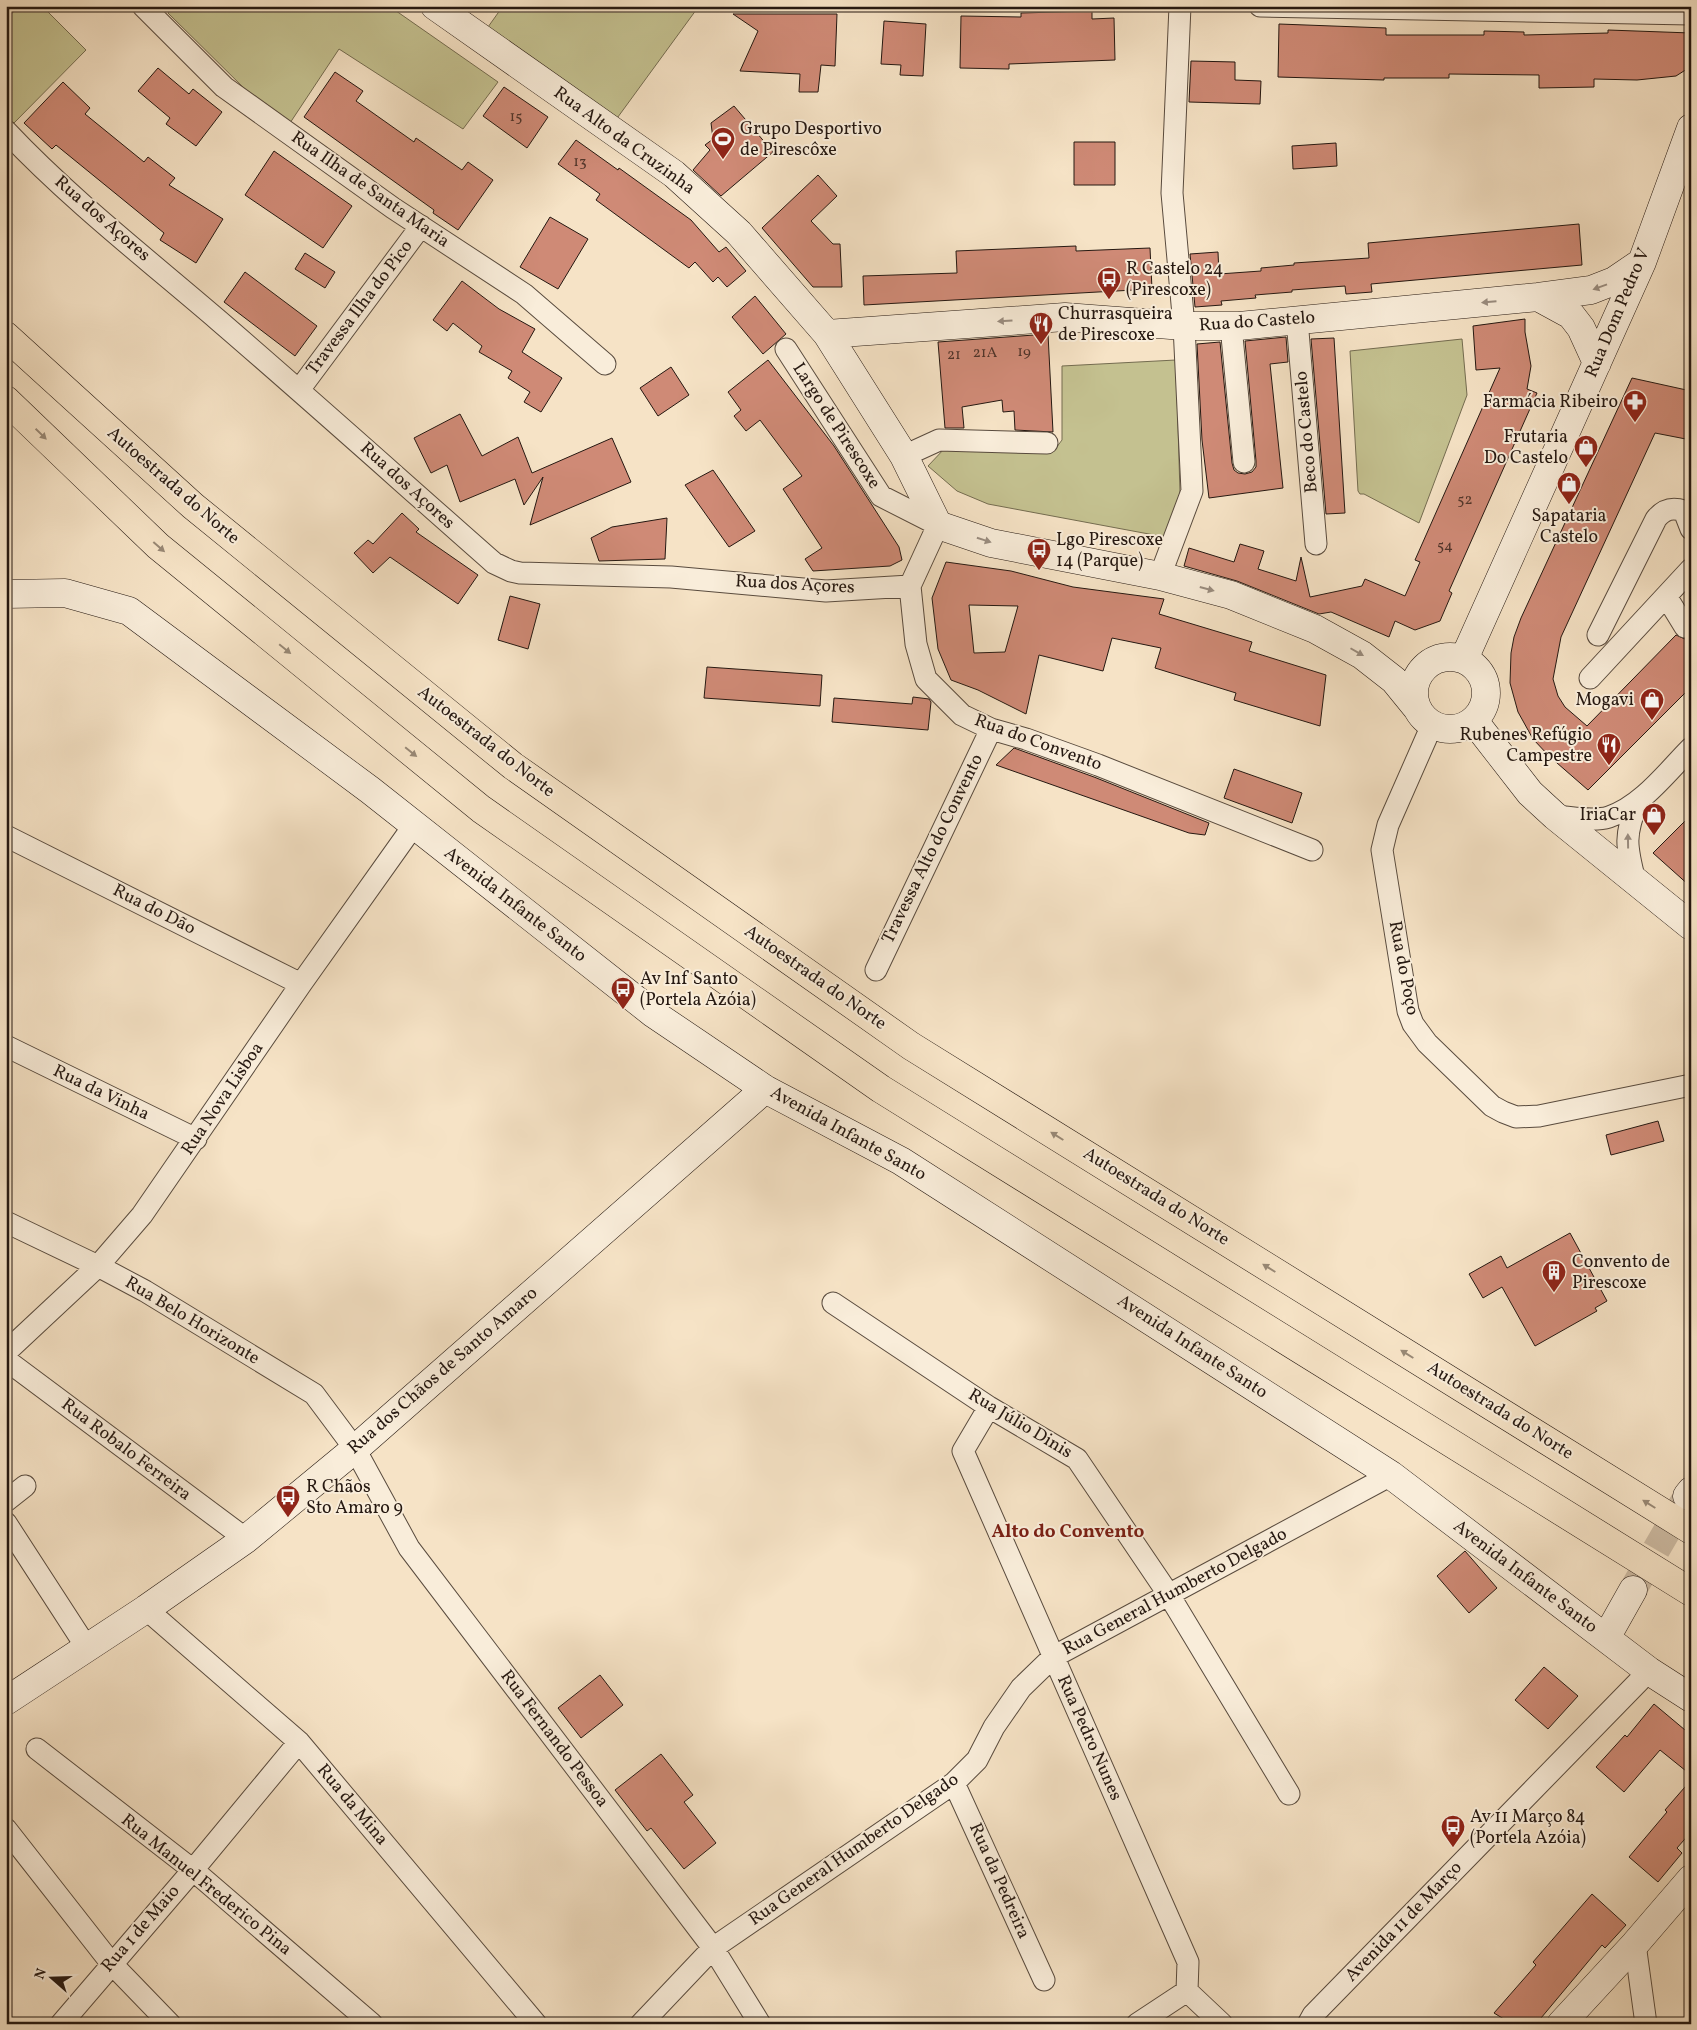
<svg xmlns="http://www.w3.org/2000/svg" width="1697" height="2030" viewBox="0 0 1697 2030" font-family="Vollkorn,serif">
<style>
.green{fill:#c4c190;stroke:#746c50}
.building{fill:#cf8a76;stroke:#251811;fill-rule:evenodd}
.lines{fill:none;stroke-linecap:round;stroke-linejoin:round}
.secondary-tunnel{stroke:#ccbaa2;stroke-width:28;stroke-dasharray:28 14;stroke-linecap:butt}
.street-casing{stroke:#594b3e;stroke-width:23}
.secondary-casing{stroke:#251811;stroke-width:29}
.highway-casing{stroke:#251811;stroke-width:29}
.street{stroke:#f9edda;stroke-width:21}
.secondary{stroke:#f9edda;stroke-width:28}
.highway{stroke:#f6e3c6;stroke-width:28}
.oneway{fill:#9a8d80}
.oneway2{fill:#988875}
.labels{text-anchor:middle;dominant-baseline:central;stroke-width:4;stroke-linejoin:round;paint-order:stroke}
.number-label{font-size:15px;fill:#50342a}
.poi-label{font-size:18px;fill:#251811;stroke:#f9edda;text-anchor:start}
.street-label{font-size:18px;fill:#251811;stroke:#f9edda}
.neighbourhood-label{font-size:19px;font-weight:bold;fill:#7a1f14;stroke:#f9edda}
</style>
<rect width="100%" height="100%" fill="#f6e3c6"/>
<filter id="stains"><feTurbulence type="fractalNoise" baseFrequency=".004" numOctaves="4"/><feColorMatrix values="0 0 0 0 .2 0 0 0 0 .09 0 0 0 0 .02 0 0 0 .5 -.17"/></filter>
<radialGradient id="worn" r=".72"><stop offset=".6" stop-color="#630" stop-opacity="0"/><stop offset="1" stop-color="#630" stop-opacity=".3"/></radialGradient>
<!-- green -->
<path class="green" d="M20 6H42L86 50 14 123 6 115V19Z
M174 6H389L498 82 463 129 339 49 290 123 251 95 168 13Z
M503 6H699L615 121 488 27Z
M1462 339 1467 395 1419 523 1364 494H1360L1358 491 1350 351Z
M1176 360 1180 493 1165 537 988 504 957 491 928 466 945 448H1056L1062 440V366Z"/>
<!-- building -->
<path class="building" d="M1092 11V19L1114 18 1115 60 1009 64V69L960 68 961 16 1021 17V13Z
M733 14H837L835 66 821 65 818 92H799L800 74 740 71 758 31Z
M884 21 926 24 923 76 900 75 901 65 881 64Z
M1279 24 1386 28V35H1484V31L1524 32V35L1608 33V30L1691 33V59L1687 69 1676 76 1637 80 1594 79V87L1539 88V75L1449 74V78H1384V80L1278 77Z
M1191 61 1235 62V80L1261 81 1260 104 1189 102Z
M158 68 189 94 193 89 222 112 196 146 166 124 170 118 138 91Z
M335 72 363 91 356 101 414 142 416 138 462 170 468 162 493 180 458 230 433 213 434 210 304 117Z
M63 82 90 108 85 114 144 162 148 157 175 178 169 185 223 219 196 263 160 240 164 233 56 145 52 149 24 123Z
M504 87 548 117 527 148 483 116Z
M734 106 773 152 721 196 693 170 710 150 705 145 713 139 711 123Z
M576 140 618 170 619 168 691 220 719 252 726 247 746 271 727 287 718 277 713 282 695 262 689 268 596 200 600 194 558 164Z
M1074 142H1115V185H1074Z
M1336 143 1337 166 1293 169 1292 146Z
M274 151 352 206 323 248 245 195Z
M818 175 837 196 811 221 833 244H840L842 287H813L762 228Z
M550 217 588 239 558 289 520 267Z
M1579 224 1582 265 1371 284 1372 292 1346 294 1345 286 1292 290V292L1255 295 1256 298 1221 301 1222 305 1195 307 1190 254 1218 252 1219 274 1261 271V268L1294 265V263L1369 258 1368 243Z
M1076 246V251L1150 248 1152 289 864 305 863 276 957 273 956 251Z
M305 253 335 272 325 288 295 269Z
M245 272 317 326 295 356 224 302Z
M462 281 499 309 535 329 522 352 562 378 541 412 524 402 530 392 508 378 512 371 479 352 482 346 453 323 447 331 433 320Z
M755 296 786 334 763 354 732 317Z
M1525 319V332L1531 366 1527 389 1537 393 1449 591 1452 593 1440 621 1415 630 1395 621 1389 637 1331 612 1319 614 1237 581 1184 566 1189 548 1234 562 1240 544 1264 551 1258 569 1296 581 1301 557 1310 597 1362 586 1365 579 1405 596 1420 562 1415 560 1500 368 1476 370 1473 326Z
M1048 334 1053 432 1015 430 1014 411 1003 412 1002 400 962 407 964 428H945L938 342Z
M1286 337 1288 362 1270 364 1283 488 1209 498 1202 440 1197 344 1220 342 1232 463 1234 470 1238 473 1245 474 1252 472 1256 467V461L1245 341Z
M1334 338 1345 513 1326 514 1311 339Z
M768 360 834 446 899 547 902 560 890 566 813 571 805 559 822 548 783 489 802 476 760 420 746 431 734 416 741 410 728 392Z
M671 367 689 395 658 416 640 388Z
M1632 378 1691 391V440L1655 433 1561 637 1553 679 1558 696 1565 707 1587 726 1676 635 1685 639 1691 638V687L1588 790 1549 756 1533 739 1518 712 1510 683 1511 653 1514 637 1521 618Z
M460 414 482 456 518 437 532 473 612 438 631 482 530 525 543 477 524 505 515 479 460 502 447 465 431 473 414 438Z
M713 470 755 531 729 547 685 485Z
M402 513 419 529 416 532 478 575 458 604 390 557 373 573 354 553 368 540 373 544Z
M667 518 665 559 599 561 591 538 612 527Z
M946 562 1011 571 1073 587 1164 599 1159 614 1252 642 1249 651 1326 675 1320 726 1234 700 1236 693 1155 668 1161 648 1112 638 1103 671 1039 655 1026 714 978 690 951 680 938 649 932 598ZM969 605 1018 606 1005 652 974 653Z
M510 596 540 604 528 649 498 640Z
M707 667 822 675 820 706 704 698Z
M913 697 929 699 931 702 928 730 832 722 834 698 912 704Z
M1014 748 1094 777 1209 823 1205 835 1189 833 996 765Z
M1234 769 1302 793 1292 823 1224 798Z
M1691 815V887L1653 853Z
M1658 1121 1664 1141 1611 1155 1606 1135Z
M1570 1233 1607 1301 1595 1308 1597 1311 1535 1346 1502 1287 1483 1298 1469 1274 1501 1256 1507 1268Z
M1465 1551 1497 1588 1469 1613 1437 1576Z
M1544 1667 1578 1696 1548 1729 1515 1700Z
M600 1675 623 1705 581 1738 558 1708Z
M1654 1704 1691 1735V1775L1660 1750 1624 1792 1596 1767 1625 1735 1627 1737Z
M661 1754 693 1795 684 1802 716 1843 684 1869 651 1828 647 1831 615 1790Z
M1691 1780V1832L1677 1848 1682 1853 1658 1882 1629 1857 1667 1812 1665 1810Z
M1592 1894 1626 1925 1605 1948 1602 1945 1536 2024H1512L1494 2013 1536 1965 1533 1962Z"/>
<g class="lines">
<!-- secondary-tunnel -->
<path class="secondary-tunnel" d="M1635 1586 1685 1500"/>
<defs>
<path id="street" d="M143 6 224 87 393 208 524 294 605 364
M1260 6 1691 14
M6 131C70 199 147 259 218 320 311 400 402 482 494 563L511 571 520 573 671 577 826 591 910 586
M1297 320 1316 544
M1231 326 1244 462
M786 349 881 496 938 525 910 586 916 644 926 679 962 715 991 729 1026 739 1098 765 1312 850
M299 390 421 226
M904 456 939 440 1047 443
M1160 576 1192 491 1184 326 1172 193 1180 6
M1666 596 1685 627
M1598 635 1656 519C1664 509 1672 507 1684 511L1691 529
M1590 678 1691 569
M1432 725 1388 825 1382 850 1408 1011 1413 1024 1427 1043 1492 1106 1503 1112 1516 1117 1539 1116 1691 1085
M1555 816C1572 817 1593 822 1609 817 1642 806 1667 772 1691 748
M6 836 301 984
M1635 881C1626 846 1624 835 1638 801
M876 970 991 729
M6 1046 196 1139
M6 1222 98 1266 145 1291 314 1394 355 1449 409 1548 713 1948 760 2024
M833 1303 989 1407 1077 1459 1169 1595 1289 1794
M6 1352 98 1266 142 1215 301 984 414 825
M6 1360 246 1539
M989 1407 963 1451 1188 1962 1187 1991
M6 1501 25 1486
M6 1523 87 1648
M146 1609 299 1742 536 2024
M37 1749 193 1870 372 2024
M954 1783 1044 1980
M6 1829 111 1963 170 2024
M1635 1944 1646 2024
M61 2024 193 1870 299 1742
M641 2024 713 1948 954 1783 977 1760 994 1727 1021 1688 1053 1657 1391 1475
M1137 2024 1187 1991 1222 2024
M1308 2024 1313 2015 1649 1671"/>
<path id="secondary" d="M435 6 674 174 739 233 827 334 904 456 938 525 991 543 1160 576 1231 595 1315 629 1362 655 1394 680 1416 707
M1538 297 1571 315 1581 328 1597 363
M827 334 1065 317 1184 326H1239L1538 297 1591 290 1614 281 1642 262
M6 594 65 593 129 611 370 790 654 1014 765 1089 901 1161 1391 1475 1649 1671 1691 1698
M1414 693a36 36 0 1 1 72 0a36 36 0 1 1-72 0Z
M1464 659 1642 262 1691 128
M1474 721 1530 793 1555 816 1691 926
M1687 1496 1691 1491
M1606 1638 1633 1590
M6 1701 146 1609 246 1539 355 1449 765 1089
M1561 2024 1635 1944 1691 1879"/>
<path id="highway" d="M6 336 193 506 513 766 911 1046 1691 1530
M6 400 158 546 481 809 881 1089 1691 1592"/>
</defs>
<!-- street casing -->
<use href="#street" class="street-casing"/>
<!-- secondary casing -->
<use href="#secondary" class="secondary-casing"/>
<!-- highway casing -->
<use href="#highway" class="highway-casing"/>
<!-- street -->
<use href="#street" class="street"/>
<!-- secondary -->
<use href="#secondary" class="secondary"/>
<!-- highway -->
<use href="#highway" class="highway"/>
</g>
<!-- one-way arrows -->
<defs><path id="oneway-solid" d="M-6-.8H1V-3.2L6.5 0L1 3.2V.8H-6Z" transform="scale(1.25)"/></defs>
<g class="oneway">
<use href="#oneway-solid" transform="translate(1600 287) rotate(160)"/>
<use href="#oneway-solid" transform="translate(1489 302) rotate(175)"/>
<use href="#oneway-solid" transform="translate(1005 321) rotate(176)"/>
<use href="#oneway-solid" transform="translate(984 540) rotate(18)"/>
<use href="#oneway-solid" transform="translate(1207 589) rotate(15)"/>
<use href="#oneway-solid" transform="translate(1357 652) rotate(30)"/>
<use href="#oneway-solid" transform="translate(1628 841) rotate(-91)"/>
</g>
<g class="oneway2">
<use href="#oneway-solid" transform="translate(41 434) rotate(44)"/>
<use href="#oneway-solid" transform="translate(159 547) rotate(41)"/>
<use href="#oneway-solid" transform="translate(285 649) rotate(39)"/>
<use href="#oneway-solid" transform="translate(411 752) rotate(39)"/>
<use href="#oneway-solid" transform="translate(1057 1136) rotate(-148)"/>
<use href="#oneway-solid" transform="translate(1269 1268) rotate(-148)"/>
<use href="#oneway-solid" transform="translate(1407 1354) rotate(-148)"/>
<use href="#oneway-solid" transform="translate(1649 1504) rotate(-148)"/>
</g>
<!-- icons -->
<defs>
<symbol id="stadium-pin" viewBox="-11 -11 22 30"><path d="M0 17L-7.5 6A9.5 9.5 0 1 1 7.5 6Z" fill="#8f2418" stroke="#f9edda"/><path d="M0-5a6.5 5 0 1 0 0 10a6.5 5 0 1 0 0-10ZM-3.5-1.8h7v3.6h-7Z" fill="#fff"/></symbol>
<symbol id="bus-pin" viewBox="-11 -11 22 30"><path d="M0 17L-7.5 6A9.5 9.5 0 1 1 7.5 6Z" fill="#8f2418" stroke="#f9edda"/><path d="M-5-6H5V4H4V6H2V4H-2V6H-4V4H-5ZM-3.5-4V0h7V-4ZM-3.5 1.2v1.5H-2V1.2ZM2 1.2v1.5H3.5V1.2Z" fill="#fff"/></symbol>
<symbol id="restaurant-pin" viewBox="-11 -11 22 30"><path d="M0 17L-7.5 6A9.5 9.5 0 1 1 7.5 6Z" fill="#8f2418" stroke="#f9edda"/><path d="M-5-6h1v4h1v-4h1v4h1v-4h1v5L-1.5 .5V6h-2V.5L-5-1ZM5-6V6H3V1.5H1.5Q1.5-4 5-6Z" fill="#fff"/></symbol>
<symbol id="pharmacy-pin" viewBox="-11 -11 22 30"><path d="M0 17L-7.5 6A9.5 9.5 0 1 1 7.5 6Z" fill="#8f2418" stroke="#f9edda"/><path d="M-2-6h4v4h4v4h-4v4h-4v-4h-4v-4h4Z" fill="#fff"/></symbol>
<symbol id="shop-pin" viewBox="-11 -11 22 30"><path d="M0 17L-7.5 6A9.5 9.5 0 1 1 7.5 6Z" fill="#8f2418" stroke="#f9edda"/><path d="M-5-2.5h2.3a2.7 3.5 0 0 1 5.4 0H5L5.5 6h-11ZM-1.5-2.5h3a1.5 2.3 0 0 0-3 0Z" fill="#fff"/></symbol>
<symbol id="building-pin" viewBox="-11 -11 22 30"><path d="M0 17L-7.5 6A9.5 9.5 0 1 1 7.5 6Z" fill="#8f2418" stroke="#f9edda"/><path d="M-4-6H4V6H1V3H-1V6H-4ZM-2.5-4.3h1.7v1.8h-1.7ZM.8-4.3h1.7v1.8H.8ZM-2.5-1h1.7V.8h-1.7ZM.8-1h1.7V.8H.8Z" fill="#fff"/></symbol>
</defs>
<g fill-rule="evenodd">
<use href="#stadium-pin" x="709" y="125" width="28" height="38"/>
<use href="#bus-pin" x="1095" y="265" width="28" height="38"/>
<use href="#restaurant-pin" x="1027" y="310" width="28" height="38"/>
<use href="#pharmacy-pin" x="1621" y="388" width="28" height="38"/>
<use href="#shop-pin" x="1572" y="433" width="28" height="38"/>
<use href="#shop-pin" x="1555" y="470" width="28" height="38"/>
<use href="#bus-pin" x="1025" y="536" width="28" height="38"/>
<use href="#shop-pin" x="1638" y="686" width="28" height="38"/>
<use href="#restaurant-pin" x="1595" y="731" width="28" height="38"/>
<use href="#shop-pin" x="1640" y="801" width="28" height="38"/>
<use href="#bus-pin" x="609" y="975" width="28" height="38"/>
<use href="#building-pin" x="1540" y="1258" width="28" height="38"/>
<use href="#bus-pin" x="274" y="1483" width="28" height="38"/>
<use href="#bus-pin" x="1439" y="1813" width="28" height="38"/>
</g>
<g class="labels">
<!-- number labels -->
<g class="number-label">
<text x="516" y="117">15</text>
<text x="580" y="162">13</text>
<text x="1024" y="352">19</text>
<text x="985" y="353">21A</text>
<text x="954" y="355">21</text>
<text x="1465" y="500">52</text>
<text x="1445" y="546">54</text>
</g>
<!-- poi labels -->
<g class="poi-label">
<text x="740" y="129">Grupo Desportivo<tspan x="740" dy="21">de Pirescôxe</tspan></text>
<text x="1126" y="269">R Castelo 24<tspan x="1126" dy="21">(Pirescoxe)</tspan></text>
<text x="1058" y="314">Churrasqueira<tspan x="1058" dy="21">de Pirescoxe</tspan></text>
<text x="1618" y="402" text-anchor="end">Farmácia Ribeiro</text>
<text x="1568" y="437" text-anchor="end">Frutaria<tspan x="1568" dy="21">Do Castelo</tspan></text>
<text x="1569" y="516" text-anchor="middle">Sapataria<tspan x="1569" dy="21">Castelo</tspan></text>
<text x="1056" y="540">Lgo Pirescoxe<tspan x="1056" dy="21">14 (Parque)</tspan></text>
<text x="1634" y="700" text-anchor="end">Mogavi</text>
<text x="1592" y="735" text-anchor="end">Rubenes Refúgio<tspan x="1592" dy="21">Campestre</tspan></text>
<text x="1636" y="815" text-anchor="end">IriaCar</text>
<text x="640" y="979">Av Inf Santo<tspan x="640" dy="21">(Portela Azóia)</tspan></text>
<text x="1572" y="1262">Convento de<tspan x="1572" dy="21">Pirescoxe</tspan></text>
<text x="306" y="1487">R Chãos<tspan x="306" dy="21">Sto Amaro 9</tspan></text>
<text x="1470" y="1817">Av 11 Março 84<tspan x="1470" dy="21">(Portela Azóia)</tspan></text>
</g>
<!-- street labels -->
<g class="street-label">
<text transform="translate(624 141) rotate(36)">Rua Alto da Cruzinha</text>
<text transform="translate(370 190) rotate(35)">Rua Ilha de Santa Maria</text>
<text transform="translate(102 219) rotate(41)">Rua dos Açores</text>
<text transform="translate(360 308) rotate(-53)">Travessa Ilha do Pico</text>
<text transform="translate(1618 313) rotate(-67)">Rua Dom Pedro V</text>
<text transform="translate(1257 322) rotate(-4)">Rua do Castelo</text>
<text transform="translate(836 426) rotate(57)">Largo de Pirescoxe</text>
<text transform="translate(1307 432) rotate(-95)">Beco do Castelo</text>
<text transform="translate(173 486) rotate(41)">Autoestrada do Norte</text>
<text transform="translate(407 486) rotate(42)">Rua dos Açores</text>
<text transform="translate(795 585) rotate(3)">Rua dos Açores</text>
<text transform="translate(486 742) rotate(38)">Autoestrada do Norte</text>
<text transform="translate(1038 743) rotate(20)">Rua do Convento</text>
<text transform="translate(933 849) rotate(-64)">Travessa Alto do Convento</text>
<text transform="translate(515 905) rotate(38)">Avenida Infante Santo</text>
<text transform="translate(154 910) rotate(27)">Rua do Dão</text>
<text transform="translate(1403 968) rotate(79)">Rua do Poço</text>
<text transform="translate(815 978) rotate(35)">Autoestrada do Norte</text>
<text transform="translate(101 1093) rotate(26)">Rua da Vinha</text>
<text transform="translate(223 1099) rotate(-56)">Rua Nova Lisboa</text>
<text transform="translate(848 1134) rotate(29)">Avenida Infante Santo</text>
<text transform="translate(1156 1197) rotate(32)">Autoestrada do Norte</text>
<text transform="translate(192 1321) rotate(31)">Rua Belo Horizonte</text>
<text transform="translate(1192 1347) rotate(33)">Avenida Infante Santo</text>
<text transform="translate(443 1371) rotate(-41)">Rua dos Chãos de Santo Amaro</text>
<text transform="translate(1500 1411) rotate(32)">Autoestrada do Norte</text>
<text transform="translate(1020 1424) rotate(31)">Rua Júlio Dinis</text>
<text transform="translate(126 1450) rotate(37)">Rua Robalo Ferreira</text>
<text transform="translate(1525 1577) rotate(37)">Avenida Infante Santo</text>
<text transform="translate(1175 1592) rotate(-28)">Rua General Humberto Delgado</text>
<text transform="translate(1089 1738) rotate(66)">Rua Pedro Nunes</text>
<text transform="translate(554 1739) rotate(53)">Rua Fernando Pessoa</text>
<text transform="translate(352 1805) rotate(50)">Rua da Mina</text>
<text transform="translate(854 1850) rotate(-35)">Rua General Humberto Delgado</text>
<text transform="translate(999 1881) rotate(66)">Rua da Pedreira</text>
<text transform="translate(206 1885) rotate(39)">Rua Manuel Frederico Pina</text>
<text transform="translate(1404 1922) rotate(-46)">Avenida 11 de Março</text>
<text transform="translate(141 1929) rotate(-49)">Rua 1 de Maio</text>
</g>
<!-- neighbourhood labels -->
<g class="neighbourhood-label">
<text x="1068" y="1532">Alto do Convento</text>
</g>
</g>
<!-- margin -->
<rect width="1697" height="2030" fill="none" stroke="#f6e3c6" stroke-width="25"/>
<rect x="8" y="8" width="1682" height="2015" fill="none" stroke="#251811" stroke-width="2.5"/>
<rect x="12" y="12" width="1672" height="2005" fill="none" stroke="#251811"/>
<!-- north arrow -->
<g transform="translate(52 1978) rotate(290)" stroke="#f9edda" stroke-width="4" paint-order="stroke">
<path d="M0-4L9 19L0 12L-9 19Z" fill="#251811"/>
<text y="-8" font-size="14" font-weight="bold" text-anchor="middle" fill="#251811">N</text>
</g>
<rect width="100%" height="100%" filter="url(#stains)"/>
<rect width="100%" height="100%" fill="url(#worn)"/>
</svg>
